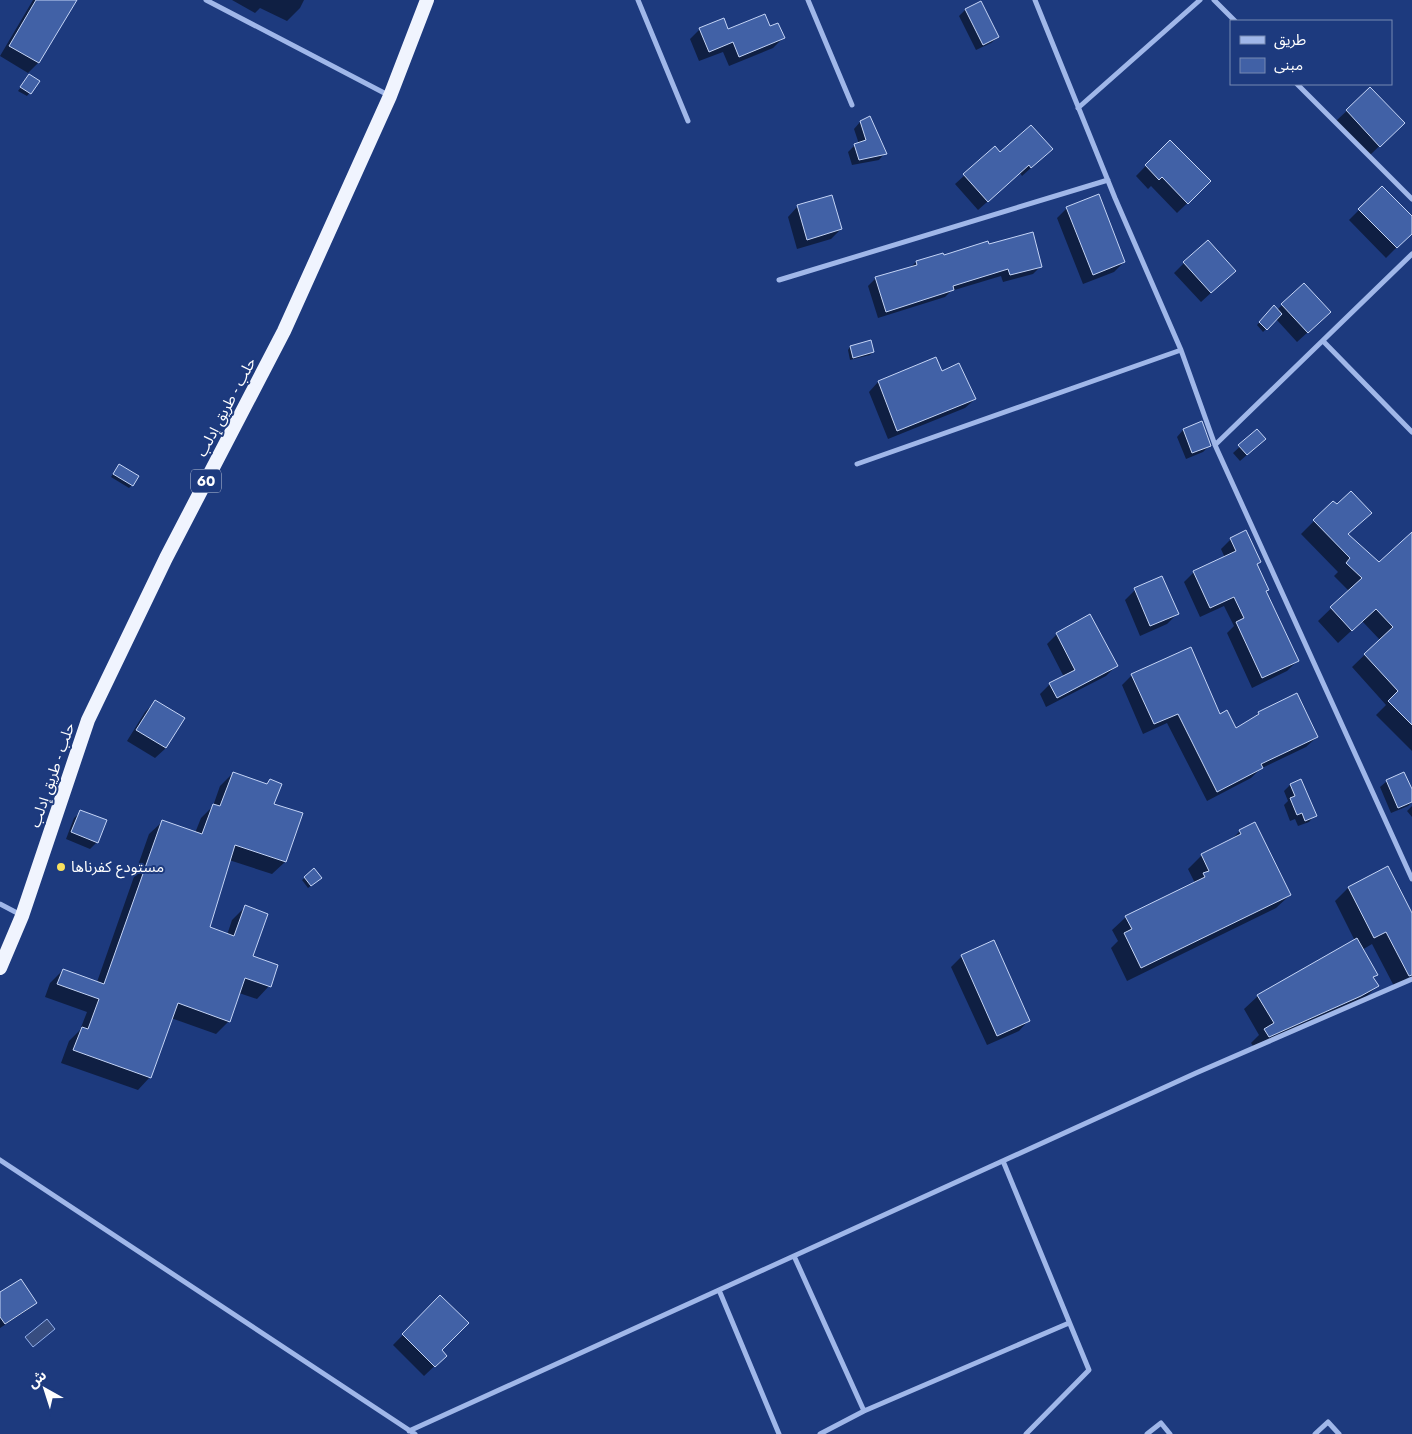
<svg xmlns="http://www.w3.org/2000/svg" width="1412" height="1434" viewBox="0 0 1412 1434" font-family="Jost,'Noto Sans Arabic',sans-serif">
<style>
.water{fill:#374d80;stroke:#93afea}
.shadow{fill:#0007}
.building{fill:#4161a6;stroke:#c4d4f6}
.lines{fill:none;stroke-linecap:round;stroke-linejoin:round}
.minor{stroke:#a0b7e9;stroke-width:5}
.trunk{stroke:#f0f4fe;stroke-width:14}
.poi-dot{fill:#f9e15e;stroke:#1d3a7e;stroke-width:2}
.labels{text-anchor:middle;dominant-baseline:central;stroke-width:4;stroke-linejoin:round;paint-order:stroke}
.shield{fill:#1d3a7e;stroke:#bbc4d8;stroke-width:1}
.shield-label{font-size:14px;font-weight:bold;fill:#fff}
.street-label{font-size:15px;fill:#fff;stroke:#1d3a7e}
.poi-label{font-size:15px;fill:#fff;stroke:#1d3a7e;text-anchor:start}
</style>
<rect width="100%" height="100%" fill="#1d3a7e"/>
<!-- water -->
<path class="water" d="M47 1319 55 1329 33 1347 25 1337Z"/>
<!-- shadow -->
<path class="shadow" d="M33 0H75L38 63 28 73 0 56Z
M232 0H304L300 8 287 21 260 8 255 13Z
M980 2 998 37 991 43 976 50 959 16 965 10Z
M770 27 783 38 773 48 729 66 723 52 699 61 690 39 700 29 728 30Z
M27 79 38 82 27 96 18 91Z
M1370 89 1393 133 1369 156 1336 121Z
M860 122 885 153 879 160 852 165 848 152 855 145 859 144 854 129Z
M1170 141 1210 181 1177 213 1151 186 1148 189 1136 176Z
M995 148 1000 153 1042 158 1022 176 1020 173 978 210 955 184Z
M1382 187 1412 218V232L1386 258 1349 220Z
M798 206 841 229 831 239 797 249 788 217Z
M1067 208 1124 262 1114 272 1083 284 1057 218Z
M988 245 1041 266 1033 274 1003 282 1001 276 951 291 945 297 878 318 868 286 876 278 910 268 916 262Z
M1184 263 1224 281 1201 302 1174 273Z
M1282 305 1319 322 1297 342 1276 319 1263 332 1257 325 1274 307 1277 310Z
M850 347 873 352 870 355 850 360 848 350Z
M936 359 941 373 975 399 965 408 888 439 869 392 878 382Z
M1201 423 1209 446 1203 452 1186 459 1177 437 1183 430Z
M1257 431 1258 445 1240 461 1233 453Z
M119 465 132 485 129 488 111 477Z
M1314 521 1347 535 1379 564 1412 534V751L1376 715 1386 705 1352 667 1380 640 1362 621 1338 643 1318 621 1349 591 1334 576 1338 572 1301 534Z
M1231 539 1256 565 1267 590 1265 592 1297 661 1287 671 1252 688 1227 633 1234 626 1224 606 1200 617 1184 582 1194 572 1225 558 1221 549Z
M1135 590 1177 614 1167 624 1140 636 1125 600Z
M1057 634 1116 666 1106 676 1046 707 1040 694 1050 684 1064 677 1047 644Z
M1132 675 1219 716 1235 729 1251 721 1259 713 1317 737 1306 747 1260 769 1251 778 1207 801 1167 723 1143 734 1122 685Z
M155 702 166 748 155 758 127 741 145 712Z
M233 773 266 785 270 781 272 805 285 862 272 874 229 860 208 928 227 935 232 920 245 907 252 957 277 966 269 986 257 999 239 993 229 1021 216 1034 171 1018 150 1077 138 1090 61 1063 69 1041 80 1030 87 1012 45 997 50 983 63 970 97 982 149 834 162 822 195 833 201 818 213 806 220 786Z
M1387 781 1412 792V802L1408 806 1391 813 1380 787Z
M1290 785 1315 815 1309 822 1298 826 1295 819 1290 821 1284 805 1288 801 1284 791Z
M1412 806V817L1407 811Z
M81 812 97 842 90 849 66 839 74 818Z
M1240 831 1290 895 1276 908 1127 981 1111 948 1118 941 1112 930 1126 917 1195 883 1188 869 1202 855 1230 841Z
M314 870 317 881 308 888 302 880Z
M1348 888 1412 916V979L1395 988 1372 944 1362 950 1376 975 1372 978 1377 986 1363 1000 1255 1049 1251 1043 1259 1035 1244 1009 1258 996 1355 941 1335 901Z
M993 942 1029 1020 1019 1031 987 1045 951 967 962 956Z
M0 1294 35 1303 29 1309 0 1328Z
M440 1297V1350L445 1356 424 1376 393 1345Z"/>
<!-- building -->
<path class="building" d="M36 0H77L39 63 9 46Z
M981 1 999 37 983 45 965 9Z
M765 14 770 26 778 23 785 38 739 57 733 42 709 52 699 28 724 18 728 29Z
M29 74 40 81 31 94 20 87Z
M1370 87 1405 123 1380 147 1346 110Z
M870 116 887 154 859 160 854 144 866 140 860 121Z
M1031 125 1053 149 1031 168 1029 165 988 202 963 174 995 146 1000 152Z
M1170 140 1211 181 1188 204 1162 177 1159 180 1145 165Z
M1382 186 1412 216V234L1397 248 1358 209Z
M1099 194 1125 262 1093 275 1066 207Z
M832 195 842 229 807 240 797 205Z
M1033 232 1042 267 1010 275 1008 269 953 286 954 290 886 312 875 277 917 265 916 261 943 253 944 255 988 241 989 244Z
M1208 240 1236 271 1211 293 1183 262Z
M1304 283 1331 312 1308 333 1281 304Z
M1274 305 1282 314 1267 330 1259 322Z
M871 340 874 352 853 358 850 346Z
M936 357 942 371 959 363 976 399 897 431 878 381Z
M1202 421 1211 446 1192 453 1183 429Z
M1257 429 1266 439 1247 455 1238 445Z
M119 464 139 476 133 486 113 474Z
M1351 491 1372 513 1348 534 1379 562 1412 532V725L1388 701 1398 691 1364 654 1393 627 1376 609 1352 631 1330 607 1362 578 1346 563 1350 558 1313 520 1333 501 1337 504Z
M1246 530 1261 562 1257 564 1269 590 1266 591 1299 661 1262 678 1236 622 1244 618 1234 597 1210 608 1193 571 1236 551 1230 538Z
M1162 576 1179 614 1150 626 1134 588Z
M1090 614 1118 666 1057 698 1049 683 1075 670 1056 633Z
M1191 647 1220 714 1227 710 1236 728 1259 714 1258 712 1297 693 1318 737 1261 764 1263 768 1217 792 1178 714 1154 724 1131 674Z
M155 700 185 718 166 748 136 730Z
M233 772 267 784 270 779 282 784 274 804 303 813 286 862 235 845 210 927 234 936 245 905 268 914 253 956 278 965 271 987 245 978 230 1022 178 1003 151 1078 73 1050 82 1027 88 1029 99 999 57 984 63 969 104 984 162 820 202 834 213 804 220 806Z
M1404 772 1412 789V802L1398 808 1386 780Z
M1301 779 1317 816 1305 821 1302 813 1297 815 1290 798 1295 796 1290 784Z
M80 810 107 820 98 843 71 832Z
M1255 822 1291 895 1141 968 1124 933 1132 929 1125 916 1205 877 1203 873 1209 871 1201 854 1241 834 1239 830Z
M1388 866 1412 913V975L1409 976 1386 932 1374 938 1348 887Z
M314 868 322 878 311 886 304 877Z
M1357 938 1378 975 1373 977 1379 986 1361 996 1269 1037 1264 1029 1274 1023 1257 995Z
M994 940 1030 1021 997 1036 961 955Z
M21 1279 37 1303 5 1324 0 1317V1292Z
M440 1295 469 1323 442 1350 447 1356 435 1367 402 1334Z"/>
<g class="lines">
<!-- minor -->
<path class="minor" d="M206 0 390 96
M638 0 688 121
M808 0 852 105
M1035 0 1115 198 1181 350 1215 445 1412 879
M1214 0 1235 21
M1297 84 1412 199
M1078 108 1200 0
M779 280 1108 180
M1323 341 1412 432
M1215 445 1412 254
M857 464 1181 350
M0 904 21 915
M0 1160 415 1434
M1003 1161 1089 1370 1026 1434
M794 1256 864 1411
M719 1290 779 1434
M409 1431 1196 1073 1412 979
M820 1434 864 1411 1069 1323
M1147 1434 1161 1423 1170 1434
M1315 1434 1328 1422 1339 1434"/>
<!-- trunk -->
<path class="trunk" d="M0 968 22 916 88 720 166 558 284 331 390 96 427 0"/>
</g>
<!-- markers -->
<circle class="poi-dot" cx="61" cy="867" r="5"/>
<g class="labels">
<!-- shield labels -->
<rect class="shield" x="191" y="469.5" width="30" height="23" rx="4"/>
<g class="shield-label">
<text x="206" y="481">60</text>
</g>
<!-- street labels -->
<g class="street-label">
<text transform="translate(226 407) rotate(-62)">حلب - طريق إدلب</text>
<text transform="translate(52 775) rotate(-71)">حلب - طريق إدلب</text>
</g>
<!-- poi labels -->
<g class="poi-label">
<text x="71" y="867">مستودع كفرناها</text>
</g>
</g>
<!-- legend -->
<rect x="1230" y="20" width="162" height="65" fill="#1d3a7e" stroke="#7789b2"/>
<rect x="1240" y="36" width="25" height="8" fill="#a0b7e9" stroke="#7789b2"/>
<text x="1274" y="45" font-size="15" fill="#ffffff">طريق</text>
<rect x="1240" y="58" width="25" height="15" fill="#4161a6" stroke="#7789b2"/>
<text x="1274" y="70" font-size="15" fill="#ffffff">مبنى</text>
<!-- north arrow -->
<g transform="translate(45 1389) rotate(321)" stroke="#1d3a7e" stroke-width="4" paint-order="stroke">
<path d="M0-4L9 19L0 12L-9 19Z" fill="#ffffff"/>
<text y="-8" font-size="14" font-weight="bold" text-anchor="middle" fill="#ffffff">ش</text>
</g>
</svg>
